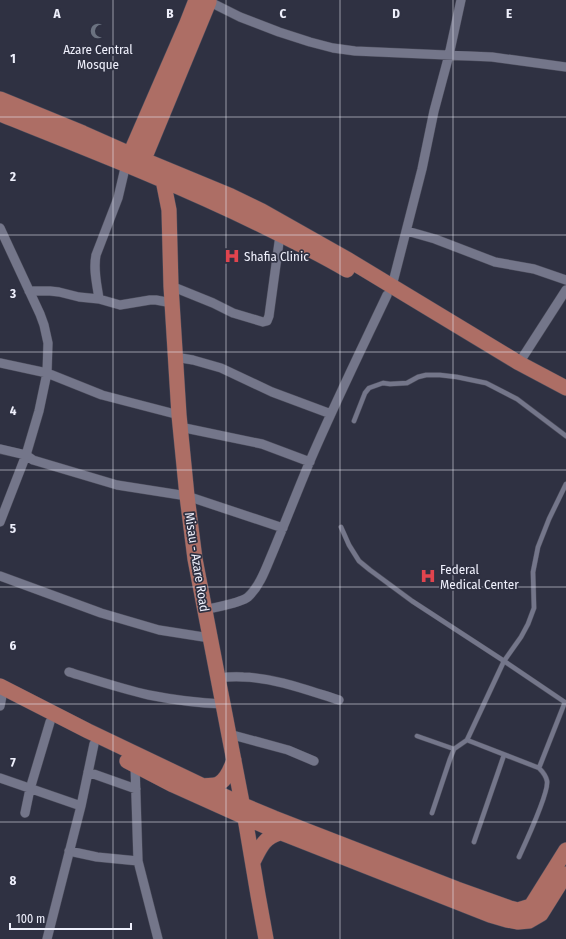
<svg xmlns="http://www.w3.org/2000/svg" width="566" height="939" viewBox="0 0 566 939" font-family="'Fira Sans Condensed',sans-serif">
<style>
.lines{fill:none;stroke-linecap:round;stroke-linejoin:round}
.lane-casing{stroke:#4b4c5b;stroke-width:5.5}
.street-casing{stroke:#4b4c5b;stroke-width:10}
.primary-casing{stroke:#4b4c5b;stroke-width:16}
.lane{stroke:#74768a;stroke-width:4.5}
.street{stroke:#74768a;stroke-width:9}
.primary{stroke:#ad6e65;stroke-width:15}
.grid{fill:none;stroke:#eff0fc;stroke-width:1;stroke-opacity:0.55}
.labels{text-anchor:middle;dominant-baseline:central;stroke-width:3.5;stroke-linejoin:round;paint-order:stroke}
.poi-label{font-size:13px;fill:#eff0fc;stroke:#2f3142;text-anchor:start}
.street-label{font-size:13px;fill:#eff0fc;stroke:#2f3142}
.grid-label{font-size:13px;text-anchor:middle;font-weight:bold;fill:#eff0fc;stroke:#2f3142;stroke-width:3.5;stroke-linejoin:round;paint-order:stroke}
</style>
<rect width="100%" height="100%" fill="#2f3142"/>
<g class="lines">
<defs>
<path id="lane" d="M354 421 365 393 369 388 383 383 390 384 407 383 418 377 426 375H440L457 377 486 383 517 399 566 436
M341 527 349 545 359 561 370 570 412 601 504 661 566 703
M417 736 454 749
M467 740 539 768C543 772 546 776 547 781 549 792 525 844 519 857
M539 768 565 702
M432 813 450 759 454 749 467 740 504 661 521 637 528 624 534 608 533 572 538 547 549 519 566 484
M474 842 504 755"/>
<path id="street" d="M206 0 240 17 279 32 310 42 333 48 355 51 492 57 566 67
M0 228 40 314 44 325 48 343 47 373 39 411 26 455 0 522
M407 231 435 239 495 262 534 269 566 280
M171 286 213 303 233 313 263 322 267 321 269 316 280 235
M392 286 422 169 434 111 449 55 461 0
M29 291H50L59 292 79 297 99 299 120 305 150 300H156L172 303
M99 299C97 284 93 270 96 255L118 198 126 164
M175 357 193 360 221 368 272 392 331 414
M0 363 47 373 102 395 179 415
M519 363 566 290
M180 427 262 444 310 462
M0 449 26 455 33 460 117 485 187 496 283 528
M0 576 101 613 159 630 210 638
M205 610C216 607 241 603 248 597 260 586 266 568 272 554 285 523 297 492 310 461 334 405 361 350 387 295
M69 672C95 680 122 689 149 695 174 700 199 703 223 704
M218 678C226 677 235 676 243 677 276 678 307 690 339 700
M0 706 2 696
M229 734 288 750 314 761
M135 765 138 861 158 939
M88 772 136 789
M0 778 81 806
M25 813 30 789 50 722
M69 851 97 857 138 861
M47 939 81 806 94 744"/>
<path id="primary" d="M0 99 83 133 144 160 231 196 262 211 347 259 519 363 566 388
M0 114C90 150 180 185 267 228 293 241 322 255 347 270
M127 161 187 23 196 0
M140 169 209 2V0
M163 180 169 210 171 286 179 415 187 496 195 559 245 818 258 895 266 939
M0 686 88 731 243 805 274 818 457 889 510 908 518 910 531 906 566 850
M127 761 173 785 269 828 490 915 507 920 518 922 529 921 541 914 566 874
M202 786C207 785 214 786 218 784 227 780 231 768 234 760
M253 862C260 848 264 837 280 833"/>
</defs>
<!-- lane casing -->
<use href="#lane" class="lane-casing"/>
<!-- street casing -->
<use href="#street" class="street-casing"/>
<!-- primary casing -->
<use href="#primary" class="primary-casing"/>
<!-- lane -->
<use href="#lane" class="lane"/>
<!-- street -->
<use href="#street" class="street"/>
<!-- primary -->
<use href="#primary" class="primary"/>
</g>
<!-- grid -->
<path class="grid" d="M113 0V939M226 0V939M340 0V939M453 0V939M0 117H566M0 235H566M0 352H566M0 470H566M0 587H566M0 704H566M0 822H566"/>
<!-- icons -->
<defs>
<symbol id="mosque-bare" viewBox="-9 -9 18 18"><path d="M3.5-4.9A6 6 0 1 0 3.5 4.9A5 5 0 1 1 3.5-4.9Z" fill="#6b7280" stroke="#2f3142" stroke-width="2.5" paint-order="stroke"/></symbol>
<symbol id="hospital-bare" viewBox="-9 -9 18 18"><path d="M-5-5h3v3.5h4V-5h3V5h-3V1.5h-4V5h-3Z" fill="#e0444e" stroke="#2f3142" stroke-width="2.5" paint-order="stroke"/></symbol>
</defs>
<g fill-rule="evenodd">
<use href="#mosque-bare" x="87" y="20" width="22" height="22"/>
<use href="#hospital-bare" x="221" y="245" width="22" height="22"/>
<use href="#hospital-bare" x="417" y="565" width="22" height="22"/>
</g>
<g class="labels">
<!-- poi labels -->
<g class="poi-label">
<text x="98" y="49" text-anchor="middle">Azare Central<tspan x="98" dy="15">Mosque</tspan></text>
<text x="244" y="256">Shafia Clinic</text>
<text x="440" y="569">Federal<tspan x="440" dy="15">Medical Center</tspan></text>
</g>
<!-- street labels -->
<g class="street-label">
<text transform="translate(197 562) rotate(81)">Misau - Azare Road</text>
</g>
</g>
<g class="grid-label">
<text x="57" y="18">A</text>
<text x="170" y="18">B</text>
<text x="283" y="18">C</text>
<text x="396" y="18">D</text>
<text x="509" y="18">E</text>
<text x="13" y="63">1</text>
<text x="13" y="181">2</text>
<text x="13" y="298">3</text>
<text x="13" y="415">4</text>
<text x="13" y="533">5</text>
<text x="13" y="650">6</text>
<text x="13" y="767">7</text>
<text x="13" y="885">8</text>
</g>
<!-- scale -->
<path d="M10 923v6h121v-6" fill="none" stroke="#eff0fc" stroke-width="2"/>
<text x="16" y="923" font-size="12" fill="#eff0fc" stroke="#2f3142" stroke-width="3" paint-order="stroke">100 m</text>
</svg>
